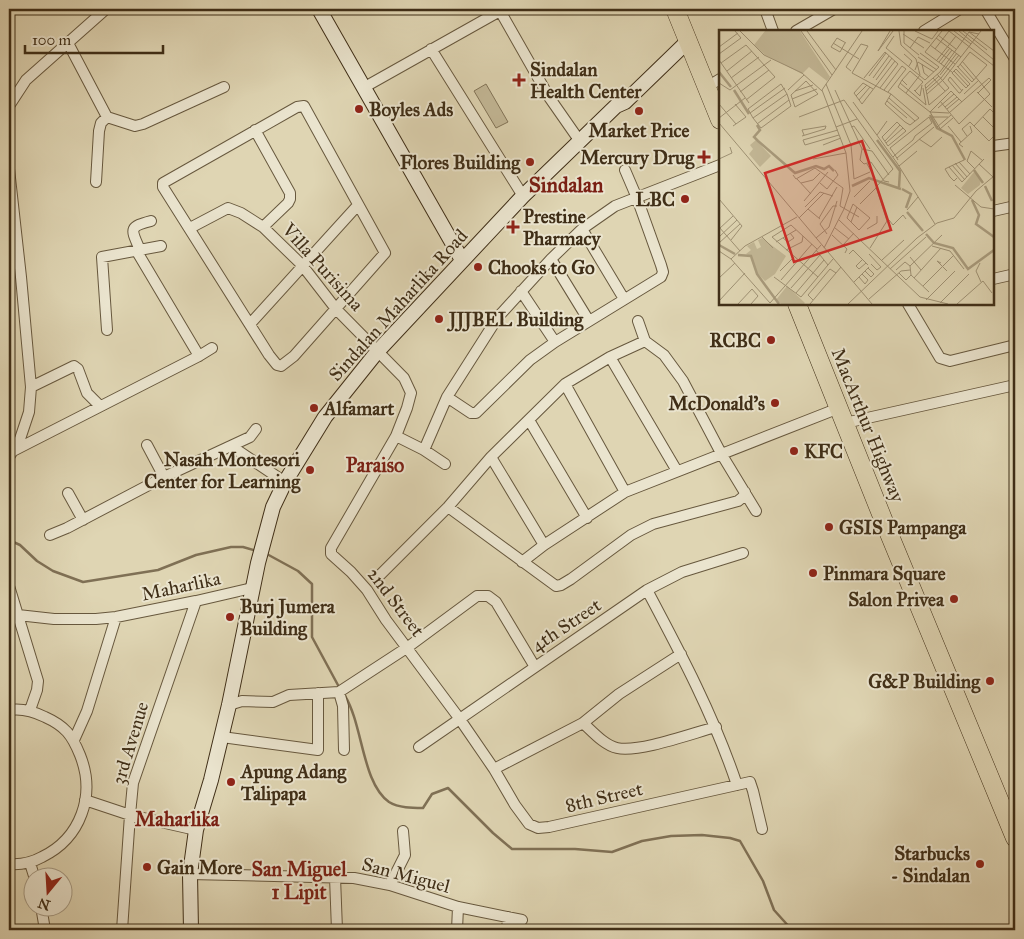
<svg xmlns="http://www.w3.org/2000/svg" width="1024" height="939" viewBox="0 0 1024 939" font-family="'IM FELL Great Primer',serif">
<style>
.green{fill:#c4b998;stroke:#827458}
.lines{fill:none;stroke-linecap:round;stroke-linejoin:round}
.stream{stroke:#7f7055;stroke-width:2.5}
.street-casing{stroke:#67583e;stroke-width:12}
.secondary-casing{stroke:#3f2e17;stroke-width:16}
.highway-casing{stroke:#3f2e17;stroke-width:19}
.street{stroke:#eae4ce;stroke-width:10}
.secondary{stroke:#eae4ce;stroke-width:14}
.highway{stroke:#dfd5b3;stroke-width:18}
.poi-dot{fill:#8f2418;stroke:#eae4ce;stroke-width:2}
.labels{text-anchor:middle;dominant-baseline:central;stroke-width:4;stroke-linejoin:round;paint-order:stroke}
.poi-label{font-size:19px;font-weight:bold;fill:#3f2e17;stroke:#eae4ce;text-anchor:start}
.street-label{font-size:19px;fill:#3f2e17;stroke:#eae4ce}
.neighbourhood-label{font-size:20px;font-weight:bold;fill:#7a1f14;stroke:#eae4ce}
.quarter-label{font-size:21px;font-weight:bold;fill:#7a1f14;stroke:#eae4ce}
.inset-river{fill:none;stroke:#a99c7e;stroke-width:2.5}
.inset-road{fill:none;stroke:#9f9275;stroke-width:1}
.view{fill:#d62828;fill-opacity:0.15;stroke:#d62828;stroke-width:2.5}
.inset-edge{fill:none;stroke:#3f2e17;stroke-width:2.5}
</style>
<rect width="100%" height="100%" fill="#dfd5b3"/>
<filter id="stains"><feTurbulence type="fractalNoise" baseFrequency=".004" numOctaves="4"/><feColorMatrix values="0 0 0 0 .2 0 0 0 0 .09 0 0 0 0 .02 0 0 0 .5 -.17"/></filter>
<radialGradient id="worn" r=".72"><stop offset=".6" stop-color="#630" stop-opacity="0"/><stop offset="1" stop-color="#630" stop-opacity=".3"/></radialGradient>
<!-- green -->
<path class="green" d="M486 84 508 122 496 128 474 91Z"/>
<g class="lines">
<!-- stream -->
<path class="stream" d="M9 540 20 545 37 561 53 571 83 582 158 570 196 555 231 547H243L257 551
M265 553 298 571 312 584V637L339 687
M345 696C363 725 362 783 389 802 399 808 412 808 423 808L432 794 448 788 493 833 512 849H575L612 852 642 841 671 836 702 835 730 838 740 841 763 881 774 910 792 930"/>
<defs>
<path id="street" d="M499 9 549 97 579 140
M765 9 773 31
M985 9 1015 59
M796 31 834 9
M924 31 960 9
M68 43 107 117
M431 49 523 196
M707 87 720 79
M363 88 500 11
M9 106 26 80 106 9
M304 106 385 253 294 356 281 366 277 365 269 355 163 187V183L297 107Z
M255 130 290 193V199L288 203 263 227
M993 146 1015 143
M9 169 21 277 31 387 29 412 20 439 9 457
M96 182 99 131 101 123 107 117 135 126 143 124 224 87
M993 211 1015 206
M190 228 228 208 241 213 263 227 302 265 336 309 404 378 411 393 407 408 396 436 331 548V554L351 572 367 590 386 620 459 718 494 769 515 805 529 824 538 828 549 827 750 782 753 791 762 829
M582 229 624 299
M136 250 199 356
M140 250C131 229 128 227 151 221
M551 259 589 321
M993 279 1015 274
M521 291 555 342
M908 304 940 358 950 361 1015 345
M638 321 645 341 664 355 683 381 722 455 756 511
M250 324 358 205
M107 330 102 257 161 246
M610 357 677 471
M565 384 625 492
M31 387 74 366 78 369 87 393 100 406
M447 397 471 413H476L530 360 555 342 661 277 663 272 661 265 637 198 625 170
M529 420 587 518
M845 423 1015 385
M396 436 424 450 445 464
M147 445 164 477
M231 446 285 482
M424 450 447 397 498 317 551 259 582 229 615 206 720 165
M13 451 199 356 212 348
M491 457 544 545
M68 493 83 520
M448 507 556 586 561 585 571 579 631 535 653 524 738 501 743 497 745 492
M50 535 67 528 164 477 250 437 256 429
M522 562 544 545 625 492 839 408
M379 576 448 507 491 457 565 384 610 357 645 341
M9 586 38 681 37 690 30 710
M647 590C681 654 714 716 737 785
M18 615 54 619H96L116 617 196 601 252 588
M229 705 242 701 273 702 289 695 339 692
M9 710C22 708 33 711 45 717 65 726 72 735 80 755 96 795 81 838 42 857 31 863 21 865 9 864
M583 723 619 694 681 654
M222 737 318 750V693
M74 740 87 711 116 617
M419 747 647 590 682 572 743 553
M344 750 343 706 339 692 408 647 477 596H488L496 602 535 667
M494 769 583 723C593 732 604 745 617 748 639 753 693 733 716 727
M85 800 130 815 196 830
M30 863 34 876
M190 874 354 878 390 885 458 907 522 920
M335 877 337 930
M390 885 405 855 403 831
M41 906 45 930
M122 930 130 815 133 783 196 601
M457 930 458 907
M507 930 508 917"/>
<path id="secondary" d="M319 9 462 260
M191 930 190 874 196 830 211 780 229 705 258 563 273 507 285 482 325 417 377 352 523 196 616 106 625 102 688 41"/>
<path id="highway" d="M675 9 720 120
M797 304 883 519 1015 838"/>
</defs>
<!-- street casing -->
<use href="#street" class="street-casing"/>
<!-- secondary casing -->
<use href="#secondary" class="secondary-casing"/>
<!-- highway casing -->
<use href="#highway" class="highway-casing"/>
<!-- street -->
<use href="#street" class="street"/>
<!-- secondary -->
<use href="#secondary" class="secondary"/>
<!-- highway -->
<use href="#highway" class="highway"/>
</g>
<!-- markers -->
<g class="poi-dot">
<path d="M516.5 72.5h5v5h5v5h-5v5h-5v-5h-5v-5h5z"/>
<circle cx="359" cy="109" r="5"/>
<circle cx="639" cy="111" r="5"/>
<path d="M701.5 149.5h5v5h5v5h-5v5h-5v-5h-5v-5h5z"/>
<circle cx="530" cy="162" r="5"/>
<circle cx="685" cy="199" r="5"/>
<path d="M510.5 219.5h5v5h5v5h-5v5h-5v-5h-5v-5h5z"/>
<circle cx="478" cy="267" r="5"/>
<circle cx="439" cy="319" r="5"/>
<circle cx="771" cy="340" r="5"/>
<circle cx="775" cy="403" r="5"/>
<circle cx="314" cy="408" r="5"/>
<circle cx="794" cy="451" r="5"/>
<circle cx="310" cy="470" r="5"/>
<circle cx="829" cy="527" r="5"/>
<circle cx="813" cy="573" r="5"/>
<circle cx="954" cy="599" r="5"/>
<circle cx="230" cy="617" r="5"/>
<circle cx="990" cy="681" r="5"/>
<circle cx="231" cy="782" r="5"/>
<circle cx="980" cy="864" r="5"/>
<circle cx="147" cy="867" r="5"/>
</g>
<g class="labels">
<!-- poi labels -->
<g class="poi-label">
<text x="530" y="69">Sindalan<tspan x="530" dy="22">Health Center</tspan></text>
<text x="369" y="109">Boyles Ads</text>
<text x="639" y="130" text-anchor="middle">Market Price</text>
<text x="694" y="157" text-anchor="end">Mercury Drug</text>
<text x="520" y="162" text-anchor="end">Flores Building</text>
<text x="675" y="199" text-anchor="end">LBC</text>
<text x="523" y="216">Prestine<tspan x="523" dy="22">Pharmacy</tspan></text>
<text x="488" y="267">Chooks to Go</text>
<text x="449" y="319">JJJBEL Building</text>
<text x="761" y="340" text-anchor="end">RCBC</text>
<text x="765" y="403" text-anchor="end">McDonald's</text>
<text x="324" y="408">Alfamart</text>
<text x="804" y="451">KFC</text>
<text x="300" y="459" text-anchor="end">Nasah Montesori<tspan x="300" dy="22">Center for Learning</tspan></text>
<text x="839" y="527">GSIS Pampanga</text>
<text x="823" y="573">Pinmara Square</text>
<text x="944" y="599" text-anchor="end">Salon Privea</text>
<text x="240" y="606">Burj Jumera<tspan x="240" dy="22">Building</tspan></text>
<text x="980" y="681" text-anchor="end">G&amp;P Building</text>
<text x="241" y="771">Apung Adang<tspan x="241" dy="22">Talipapa</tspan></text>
<text x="970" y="853" text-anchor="end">Starbucks<tspan x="970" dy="22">- Sindalan</tspan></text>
<text x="157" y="867">Gain More</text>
</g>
<!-- street labels -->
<g class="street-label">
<text transform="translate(323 267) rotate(48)">Villa Purisima</text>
<text transform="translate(398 305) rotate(-48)">Sindalan Maharlika Road</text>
<text transform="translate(868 425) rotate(68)">MacArthur Highway</text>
<text transform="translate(181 586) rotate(-12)">Maharlika</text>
<text transform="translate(396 602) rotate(53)">2nd Street</text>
<text transform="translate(566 625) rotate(-34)">4th Street</text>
<text transform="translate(130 743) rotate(-73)">3rd Avenue</text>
<text transform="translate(604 797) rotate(-13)">8th Street</text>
<text transform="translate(406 875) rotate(15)">San Miguel</text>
</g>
<!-- neighbourhood labels -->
<g class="neighbourhood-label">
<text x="375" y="465">Paraiso</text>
<text x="177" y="819">Maharlika</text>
<text x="299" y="869">San Miguel<tspan x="299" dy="23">1 Lipit</tspan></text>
</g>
<!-- quarter labels -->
<g class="quarter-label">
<text x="566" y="185">Sindalan</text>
</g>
</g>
<!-- overview -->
<g transform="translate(719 30)">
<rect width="275" height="275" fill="#dfd5b3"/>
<path d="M46 1H81L111 47 108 51 90 37 83 44 46 25 35 15ZM37 110 52 126 41 137 30 124 34 119 31 115ZM255 142 262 149 261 155 249 164 242 158ZM43 208 67 226 56 244 46 251 38 243 33 227 27 224 32 220 28 216 35 212 38 219 42 217 39 210ZM68 256 86 273 85 274H62L57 270Z" fill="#c4b998"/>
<path class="inset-river" d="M0 42 12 57M15 60 30 84M211 85 218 98 233 106 246 130M38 95 41 100 35 107 39 111 76 143 97 136 105 139 110 136 115 141M158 110 181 141 180 157M255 140 264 153M133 156 150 148 182 159M266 156 273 171M183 159 192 164 187 178M253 170 260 185 257 194 275 207M188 182 204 201M207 204 215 213 234 218 249 239 275 220M0 215 16 224M19 225 32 226 38 244 60 274"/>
<path class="inset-road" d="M21 1 45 25 83 43 103 61M82 1 113 45M88 1 117 40M171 1 159 21 174 1M180 1 182 15 197 29 201 45 187 63M185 1V13L200 25M196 1 213 9 219 1M223 1 206 22 233 42M230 1 275 36M235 1 252 14M240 1 275 30M244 1 268 20M250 2 275 21M184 4 205 18M219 5 237 19M175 6 167 18 206 50 220 37 201 23M217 8 242 27M114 13 140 29M126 13 121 22 112 17 118 8 127 13M211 15 236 34M0 17 19 3M191 18 199 7 211 13M216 19 230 1M0 24 22 8 16 1M185 24 193 31 190 36M199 27 218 40M0 30 30 73M218 30 237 6M220 32 231 18M2 33 27 15 56 47 27 70M203 34 205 43 210 47M222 34 233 20M241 34 255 50M238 36 253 52 268 35 251 22 239 37M237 39 251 54 247 58 233 43ZM196 40 199 32 215 42M8 41 33 21M132 41 127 37 142 14 149 16 133 43 172 64 200 88 191 95 186 92 166 74 172 64M235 41 249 56M218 44 230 58 210 75 206 55 221 42 250 2 260 4M221 45 238 23M150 46 167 23M12 48 40 27M145 48 166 22 179 34 161 58M154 48 170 26M214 48 226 61M222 48 240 25M157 50 173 28M183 50 179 57 211 82 230 83 270 48 272 50 259 63M87 51 99 64 76 77 72 65ZM0 53 11 60 52 30M181 53 207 75M62 54 68 64 34 88 29 79ZM107 54 132 115 135 149M188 55 183 50 191 41 204 52 196 61M204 58 207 75M207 58 220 46M154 59 144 53 135 63 143 74 176 31M69 60 85 45M116 60 143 119M165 60 183 36 187 39 169 62M195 60 201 66 203 55M76 61 94 55M207 61 222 48M243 61 231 47 229 50 240 63H241L244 59M21 62 50 40M258 62 273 77M208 64 224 50 262 1M245 64 260 50M137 66 148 55M170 68 196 91M73 69 98 59M140 70 151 57M168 71 188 88M221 71 240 94 271 64 243 31M134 72 178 133 216 194M0 74 17 94M226 77 238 67M219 78 235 64M228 79 240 69M211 82 232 61 243 72M211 82 222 100M31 83 66 58M80 87 125 70 174 139 157 157 168 191 151 218M213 87H229M264 87 275 98M0 88 26 68M34 88 42 98 72 76 68 64M178 92 187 101 169 116 163 107ZM0 93 153 274M38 94 70 70M14 96 27 87 16 74M229 96 242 112M255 96 271 79 274 82M117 97 138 89M132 97 135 96 151 119M218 97 232 85M221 99 234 88M158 105 168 91M83 106 106 99 107 96 83 100 85 105M248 106 243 99 251 92 270 111 275 106M200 109 212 117 223 107M84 110 86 115 120 105M84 110 119 100M166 111 181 95M167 113 184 98M104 115 122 108M244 117 240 114 253 102 251 96M174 127 176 125 183 119 194 110 196 106 213 93 210 87 171 118 176 125 179 130M178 128 215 97M0 129 13 123 11 117M94 129 127 123M245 130 230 137 243 152 265 129M152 132 145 134 141 130 143 119 153 121 170 145M152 132 165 151 170 152M240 132 251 144M236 133 248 147M148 134 156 148M260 134 274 147M233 135 246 150M180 136 198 121M230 137 226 139 231 147 235 151 238 148M256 139 248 131 252 121 264 131M74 145 77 149 96 138 124 158 121 176 140 187M78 149 92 164M135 149 151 142M82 153 94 150 101 143M101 153 108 159 119 145 116 140M236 155 262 177 275 179M135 167 151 151M0 169 23 196 12 210M85 171 109 142M134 174 151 188 140 200 128 188ZM141 174 157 158M86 177 101 162 114 166M89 179 101 189M188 180 199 167M80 188 105 163M100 188 118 157M120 190 201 267 229 274M170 190 174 195 184 185 187 189M132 192 138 177M0 197 21 221M116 198 130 209M0 199 14 186M148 199 158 193V186M108 204 101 194 114 176H118M113 205 128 219 126 223M0 207 18 190M43 207 54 218M64 208 69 212 75 208 71 203M97 208 110 197 118 171M57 212 77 200M0 213 21 194M124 215 135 203M213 216 231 221 245 239M105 218 125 179 131 161 127 123 103 60 143 1M98 219 72 195 53 207 99 247M67 220 83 212 84 206M97 220 109 235M0 221 12 229 51 273 102 215M130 224 134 220 149 235M150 224 162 237 158 240 152 234M191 227 202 240M12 229 26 216 78 187M143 230 137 236 140 239 147 233M163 230 185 210M222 233 218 231 228 241M261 233 257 241 262 252M171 239 207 207M177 240 186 232 191 236M61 241 75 227M146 241 152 247 155 244 149 238M180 243 187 250 192 245M55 247 82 267 114 229M140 247 146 254 149 250 143 244M0 248 16 233M195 248 222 218M62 250 93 214M135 252 150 237M204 256 235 225M72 258 101 225M210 262 192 245 191 236 223 205M77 263 105 230M150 269 182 241 191 240M94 270 89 265 111 239 117 243M207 270 236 241M0 271 26 243M221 273 250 244M19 274 33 259 39 266 32 274M91 274 122 237M129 274 198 208 218 193 235 188 257 161 275 146M238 274 264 251 273 263"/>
<path class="view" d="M143 111 172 200 75 232 46 143Z"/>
<rect width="275" height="275" class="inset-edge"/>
</g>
<!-- margin -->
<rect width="1024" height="939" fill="none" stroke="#dfd5b3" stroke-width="30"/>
<rect x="10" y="10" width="1004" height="919" fill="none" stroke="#3f2e17" stroke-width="2.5"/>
<rect x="15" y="15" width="994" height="909" fill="none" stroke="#3f2e17"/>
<!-- north arrow -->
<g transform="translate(48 892) rotate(198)"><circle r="24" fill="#eae4ce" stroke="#a69b85"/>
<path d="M0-4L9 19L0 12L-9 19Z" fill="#8f2418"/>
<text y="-8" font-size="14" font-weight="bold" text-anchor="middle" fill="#3f2e17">N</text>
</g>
<!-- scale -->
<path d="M25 45v8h138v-8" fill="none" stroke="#3f2e17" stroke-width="2.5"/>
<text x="32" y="45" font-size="15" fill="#3f2e17" stroke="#eae4ce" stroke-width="4" paint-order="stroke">100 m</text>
<rect width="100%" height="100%" filter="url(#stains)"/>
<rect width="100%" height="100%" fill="url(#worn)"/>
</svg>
